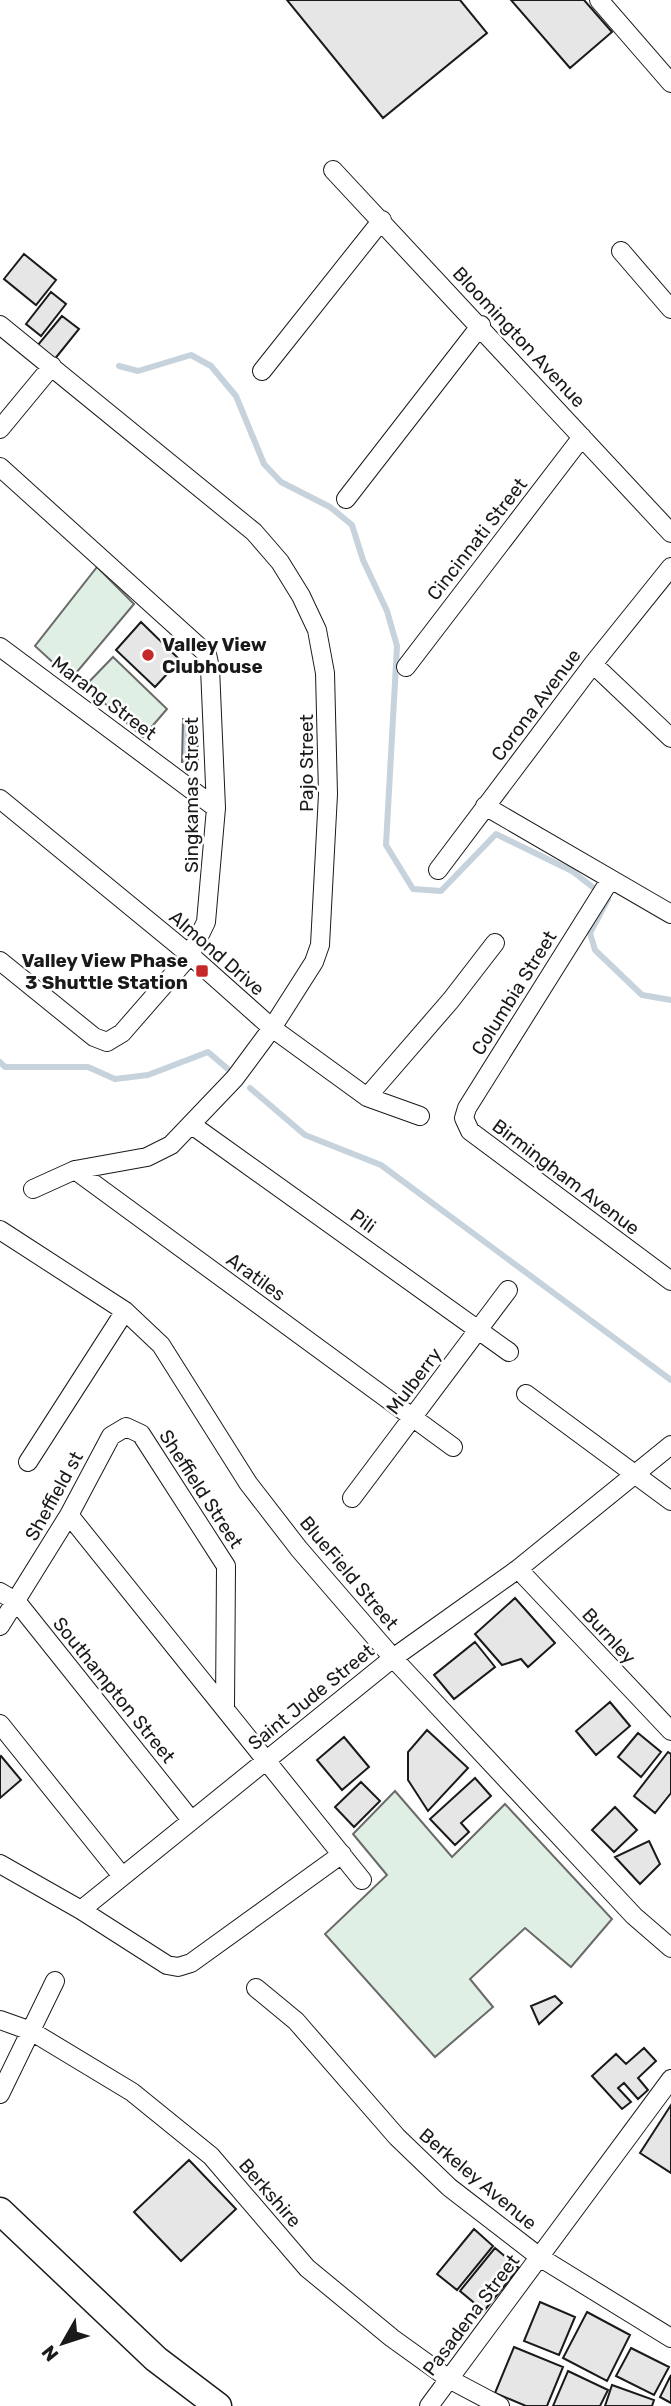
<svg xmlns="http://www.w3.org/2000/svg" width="671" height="2406" viewBox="0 0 671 2406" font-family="Rubik,sans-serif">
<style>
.green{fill:#e0efe3;stroke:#6a6a6a;stroke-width:2}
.water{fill:#c6d2dc;stroke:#6a6a6a;stroke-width:2}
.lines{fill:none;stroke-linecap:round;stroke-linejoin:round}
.stream{stroke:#c6d2dc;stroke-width:6}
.building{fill:#e6e6e6;stroke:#1a1a1a;stroke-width:2}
.street-casing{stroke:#1a1a1a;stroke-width:20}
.secondary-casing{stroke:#1a1a1a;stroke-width:29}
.street{stroke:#fff;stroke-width:18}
.secondary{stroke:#fff;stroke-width:26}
.poi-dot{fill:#c62828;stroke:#fff;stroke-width:2.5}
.labels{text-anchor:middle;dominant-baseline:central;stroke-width:5;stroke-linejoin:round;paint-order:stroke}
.street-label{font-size:19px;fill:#1a1a1a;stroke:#fff}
.poi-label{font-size:19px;font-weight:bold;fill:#1a1a1a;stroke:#fff;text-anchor:start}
</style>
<rect width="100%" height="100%" fill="#fff"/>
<!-- green -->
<path class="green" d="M97 567 134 604 71 679 35 646Z
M113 657 167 709 143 737 85 686Z
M395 1791 452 1857 505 1804 612 1919 571 1967 525 1928 470 1979 493 2007 435 2057 325 1934 387 1875 353 1834Z"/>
<!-- water -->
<path class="water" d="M183 719H197L198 763 182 762Z"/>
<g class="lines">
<!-- stream -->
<path class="stream" d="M119 366 138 371 191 355 211 366 236 396 264 464 281 482 330 507 352 525 363 560 387 611 397 646 386 845 413 889 441 891 496 834 572 871 608 899 590 933 595 950 642 995 671 1000
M0 1062 5 1067H88L115 1079 148 1075 208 1052 229 1070
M250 1088 305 1135 381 1165 671 1380"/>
</g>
<!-- building -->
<path class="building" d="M287 0H460L487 33 383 118Z
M511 0H584L612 32 570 68Z
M24 254 56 280 36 305 4 279Z
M51 292 66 304 41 336 26 324Z
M62 316 79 329 54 360 37 346Z
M141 622 180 660 155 687 116 650Z
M515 1598 555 1643 528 1667 521 1659 502 1665 475 1634Z
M475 1642 495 1667 454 1699 434 1675Z
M610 1702 630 1726 596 1755 576 1731Z
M427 1730 468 1768 428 1811 408 1780V1752Z
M638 1733 661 1752 641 1777 618 1757Z
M344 1737 369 1767 342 1790 317 1760Z
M668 1752 671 1754V1793L655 1813 634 1796Z
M1 1756 21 1780 0 1798V1757Z
M475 1778 491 1796 461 1823 469 1832 455 1845 430 1819Z
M361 1782 380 1801 354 1827 335 1807Z
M615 1807 637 1830 614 1852 592 1830Z
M649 1841 660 1864 640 1884 615 1857Z
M555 1996 562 2003 539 2024 531 2006Z
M644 2048 656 2061 638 2078 648 2090 638 2099 624 2083 618 2088 631 2102 622 2109 592 2076 616 2054 626 2064Z
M671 2105V2173L640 2153Z
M189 2160 236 2209 181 2261 134 2212Z
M474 2229 493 2246 457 2290 437 2274Z
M495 2248 519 2268 484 2311 460 2291Z
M540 2302 575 2317 559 2355 524 2341Z
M587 2312 630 2335 607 2381 563 2358Z
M514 2347 563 2367 547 2406H526L495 2393Z
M631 2348 669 2367 654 2395 616 2376Z
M568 2371 608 2390 600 2406H553Z
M671 2375V2403L660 2397Z
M612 2385 654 2400 652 2406H605Z"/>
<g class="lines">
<defs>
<path id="street" d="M599 0 671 83
M333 170 671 533
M621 251 671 309
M0 325 254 532 280 562 301 596 317 630 325 673 328 794 320 945 314 962 272 1028 235 1078 171 1145 147 1157 75 1170 33 1189
M262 371 382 220
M0 429 52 366
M0 467 207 654 210 668 216 808 206 922 190 955 122 1033 107 1042 94 1037 0 961
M346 499 481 325
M0 647 216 808
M593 664 671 738
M406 667 582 437
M0 799 190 955 272 1028 367 1097 420 1116
M485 806 671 914
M438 870 593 664 671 567
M610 880 467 1108 464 1118 470 1131 671 1281
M367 1097 451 1000 495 943
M192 1125 509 1352
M75 1170 453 1447
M0 1230 125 1311 161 1345 248 1483 299 1549 393 1658 634 1916 671 1948
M526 1394 671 1501
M28 1462 125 1311
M352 1498 508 1290
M69 1515 362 1880
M518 1569 671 1731
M0 1592 17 1602 191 1820
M0 1626 69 1515 111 1436 126 1427 141 1434 226 1566 225 1708
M0 1724 122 1876
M0 1864 81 1910 167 1965 178 1967 191 1963 342 1854
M81 1910 393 1658 518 1569 671 1445
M256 1988 296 2021 397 2137 449 2187 541 2258 671 2338
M0 2020 31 2031 132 2092 211 2156 307 2268 392 2338 449 2379 500 2406
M0 2094 55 1981
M429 2406 671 2079"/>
<path id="secondary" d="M0 2211 156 2359 218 2406"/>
</defs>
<!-- street casing -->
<use href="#street" class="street-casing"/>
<!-- secondary casing -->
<use href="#secondary" class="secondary-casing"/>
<!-- street -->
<use href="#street" class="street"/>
<!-- secondary -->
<use href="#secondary" class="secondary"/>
</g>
<!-- markers -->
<g class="poi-dot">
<circle cx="148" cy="655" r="7"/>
<rect x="195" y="964" width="14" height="14" rx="3.5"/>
</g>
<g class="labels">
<!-- street labels -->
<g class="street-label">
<text transform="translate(519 337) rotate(47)">Bloomington Avenue</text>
<text transform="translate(477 539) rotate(-52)">Cincinnati Street</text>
<text transform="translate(104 698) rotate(37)">Marang Street</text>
<text transform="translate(536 705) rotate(-53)">Corona Avenue</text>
<text transform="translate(306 763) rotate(-90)">Pajo Street</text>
<text transform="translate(191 795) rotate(-90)">Singkamas Street</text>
<text transform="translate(217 953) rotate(41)">Almond Drive</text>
<text transform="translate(514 993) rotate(-58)">Columbia Street</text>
<text transform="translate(566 1177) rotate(37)">Birmingham Avenue</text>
<text transform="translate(363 1221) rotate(36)">Pili</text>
<text transform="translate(256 1277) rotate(36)">Aratiles</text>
<text transform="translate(414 1381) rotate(-53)">Mulberry</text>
<text transform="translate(201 1489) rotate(57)">Sheffield Street</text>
<text transform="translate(54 1496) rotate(-61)">Sheffield st</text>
<text transform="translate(349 1573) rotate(50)">BlueField Street</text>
<text transform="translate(609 1636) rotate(47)">Burnley</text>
<text transform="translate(114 1690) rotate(51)">Southampton Street</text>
<text transform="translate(311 1697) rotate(-39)">Saint Jude Street</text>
<text transform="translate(478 2179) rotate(40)">Berkeley Avenue</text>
<text transform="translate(270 2193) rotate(49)">Berkshire</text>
<text transform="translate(471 2315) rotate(-53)">Pasadena Street</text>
</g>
<!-- poi labels -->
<g class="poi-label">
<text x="162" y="644">Valley View<tspan x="162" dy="22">Clubhouse</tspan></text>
<text x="188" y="960" text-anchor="end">Valley View Phase<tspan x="188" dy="22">3 Shuttle Station</tspan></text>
</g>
</g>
<!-- north arrow -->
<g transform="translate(63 2343) rotate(231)" stroke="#ffffff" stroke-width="5" paint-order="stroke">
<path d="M0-5L12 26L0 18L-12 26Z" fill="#1a1a1a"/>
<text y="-10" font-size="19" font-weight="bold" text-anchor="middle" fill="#1a1a1a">N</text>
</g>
</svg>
